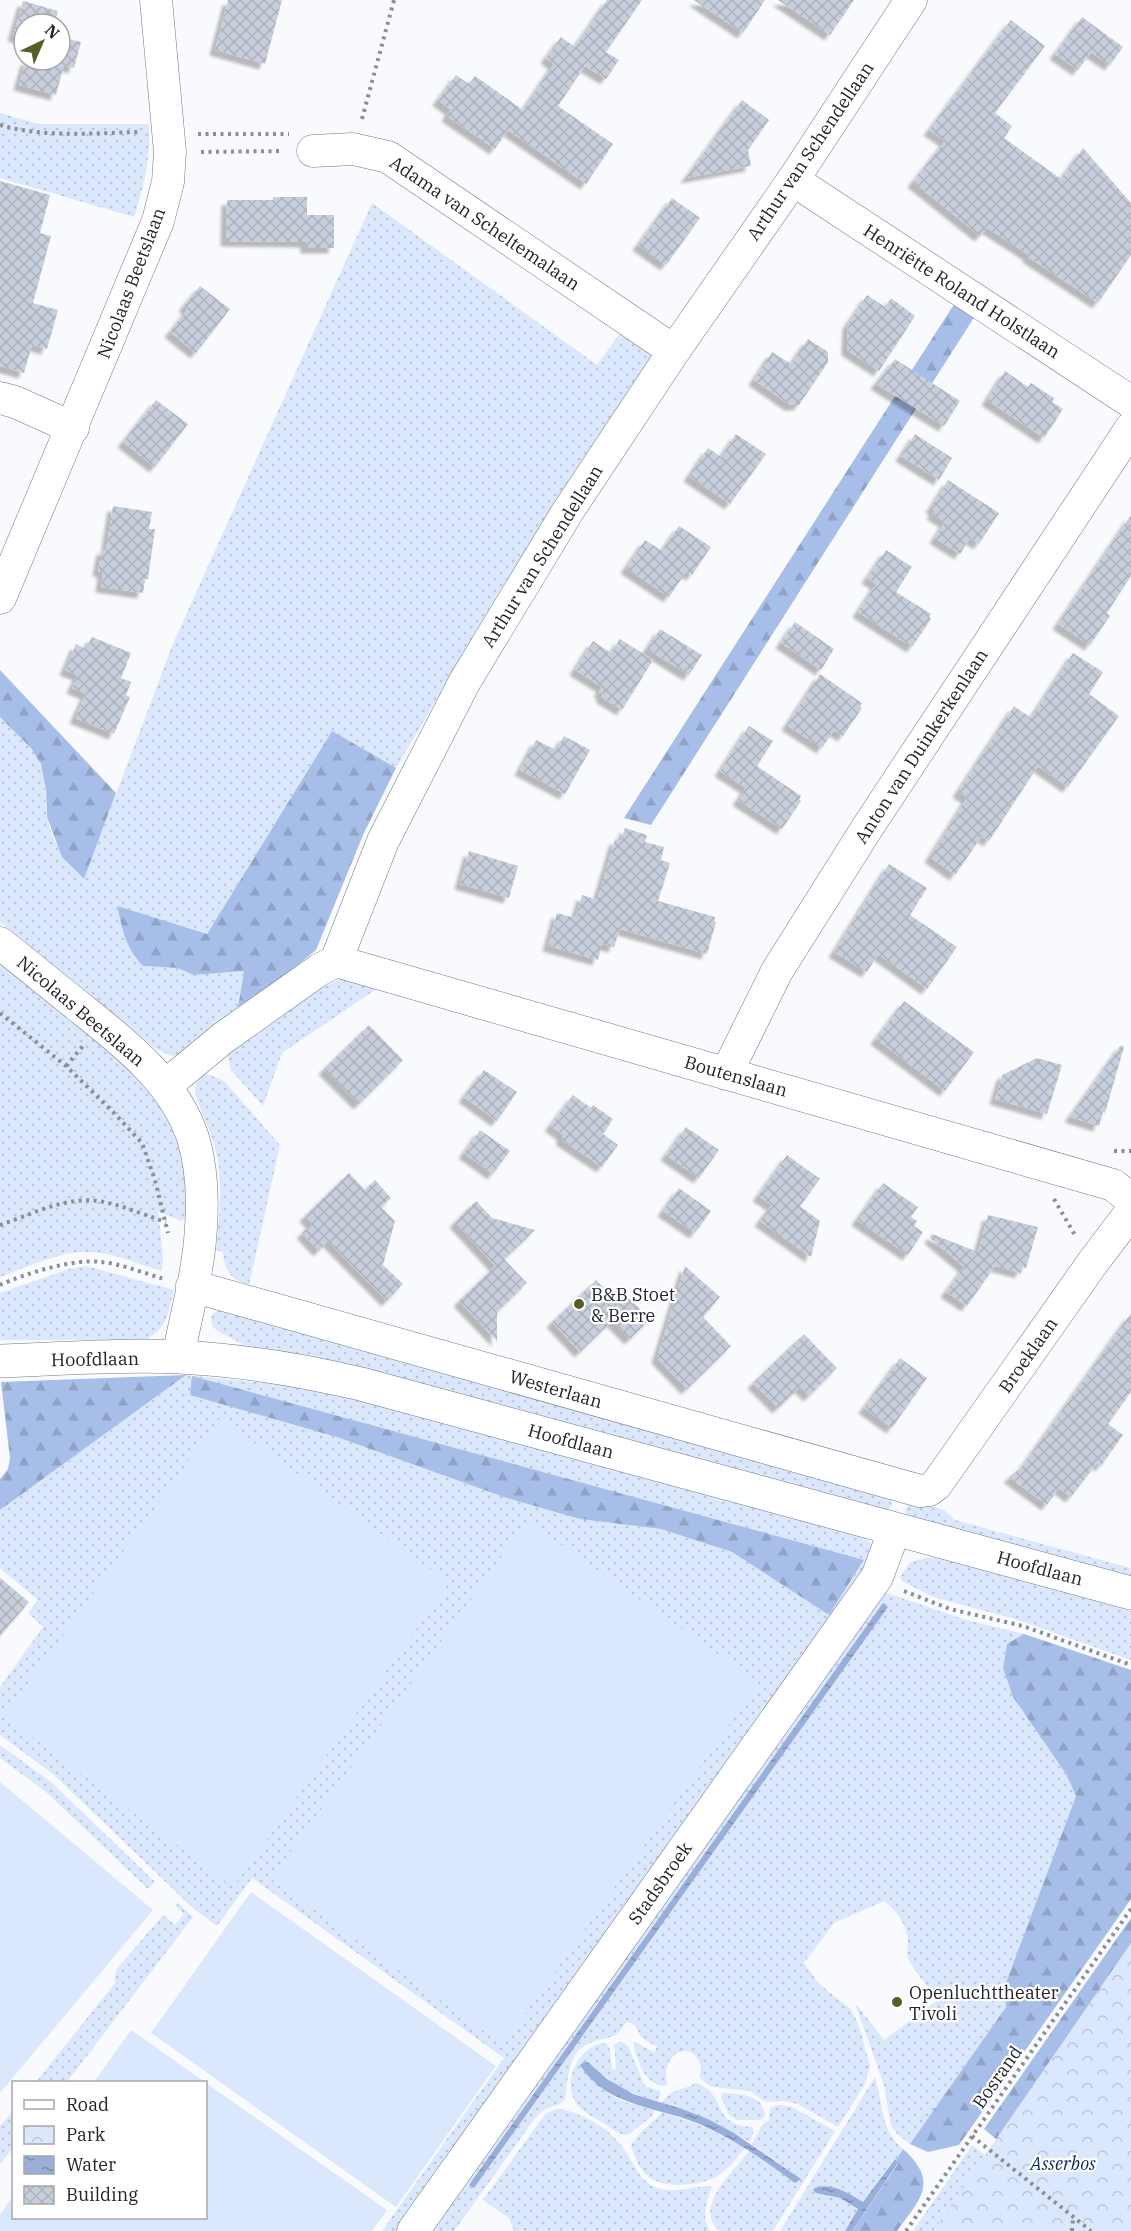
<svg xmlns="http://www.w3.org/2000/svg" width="1131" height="2231" viewBox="0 0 1131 2231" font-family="'IBM Plex Serif',serif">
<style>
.grass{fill:url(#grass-dots);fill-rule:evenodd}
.forest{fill:url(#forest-firs)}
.park{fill:url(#park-crowns)}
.pitch{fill:#dbe7fc}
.water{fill:url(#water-ripples)}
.building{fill:url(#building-cross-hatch);filter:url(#shadow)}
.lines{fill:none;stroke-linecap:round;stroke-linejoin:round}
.street-casing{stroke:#717883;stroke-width:33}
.secondary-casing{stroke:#717883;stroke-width:34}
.path{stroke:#8c8e92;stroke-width:4;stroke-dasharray:3 4.5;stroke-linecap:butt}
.street{stroke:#fff;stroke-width:32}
.secondary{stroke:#fff;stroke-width:33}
.poi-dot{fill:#595d2a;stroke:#fff;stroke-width:2}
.labels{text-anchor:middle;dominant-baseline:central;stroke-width:4.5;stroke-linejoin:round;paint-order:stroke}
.street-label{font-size:18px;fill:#212429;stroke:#fff}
.poi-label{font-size:18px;fill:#212429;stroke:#fff;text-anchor:start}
.park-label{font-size:18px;font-style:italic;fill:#0f2759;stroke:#fff}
</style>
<defs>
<pattern id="grass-dots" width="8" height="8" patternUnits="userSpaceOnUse" patternTransform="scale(1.5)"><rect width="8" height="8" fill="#dbe7fc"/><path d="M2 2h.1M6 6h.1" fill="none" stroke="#bcc6d8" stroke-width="1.8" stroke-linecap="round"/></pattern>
<pattern id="forest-firs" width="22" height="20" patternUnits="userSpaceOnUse" patternTransform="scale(1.5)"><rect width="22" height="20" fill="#a7bee8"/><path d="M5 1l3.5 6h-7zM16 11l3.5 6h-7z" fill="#8fa3c7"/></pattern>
<pattern id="park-crowns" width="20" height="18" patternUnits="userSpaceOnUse" patternTransform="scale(1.5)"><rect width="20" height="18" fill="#dbe7fc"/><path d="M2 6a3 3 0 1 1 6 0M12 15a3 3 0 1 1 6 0" fill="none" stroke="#bcc6d8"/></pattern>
<pattern id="water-ripples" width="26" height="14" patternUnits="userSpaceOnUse" patternTransform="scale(1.5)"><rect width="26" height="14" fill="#99afd9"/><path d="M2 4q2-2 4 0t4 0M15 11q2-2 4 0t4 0" fill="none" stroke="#7c8eb0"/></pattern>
<pattern id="building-cross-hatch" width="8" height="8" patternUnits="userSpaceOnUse" patternTransform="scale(1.5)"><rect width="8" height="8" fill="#c8cfdc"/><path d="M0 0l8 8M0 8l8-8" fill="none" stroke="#acb2bd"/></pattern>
<filter id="shadow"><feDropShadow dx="-5.5" dy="5.5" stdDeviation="1.5" flood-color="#0004"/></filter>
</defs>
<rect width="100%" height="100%" fill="#f9fafd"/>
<!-- grass -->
<path class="grass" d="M0 113 39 124H149C151 155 144 187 134 217L0 178Z
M372 203 597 365 621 332 654 357 518 562 396 768 331 732 207 934 117 907C123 931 125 947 143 966L178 968 193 975 244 971 237 1014 185 1054 172 1056 156 1049 0 922V717C14 731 31 744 40 762 48 779 44 799 47 817 52 842 65 862 84 879L172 646Z
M0 961 109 1051 144 1082 162 1103 174 1127 186 1165 187 1215 182 1221 158 1212 163 1258 162 1271C138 1264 110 1251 85 1252 57 1252 26 1268 0 1277Z
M340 979 362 981 381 986 282 1053 263 1106 231 1070 227 1052 306 996Z
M205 1073 224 1081 280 1145 249 1285C232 1280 224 1271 223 1252L216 1250C219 1216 224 1182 215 1148 211 1130 201 1114 196 1096 193 1084 197 1081 205 1073Z
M86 1266 174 1290C167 1315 169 1325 146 1340H0V1293L69 1269Z
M220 1310 890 1496 892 1505 887 1512 350 1364 245 1345 217 1331 212 1325 211 1317 214 1313Z
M186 1375 291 1386 355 1398 858 1534 874 1545 876 1553 402 2231H382L504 2058 252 1878 217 1926 194 1909 53 1774 0 1735V1687L43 1627 28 1613 38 1600 0 1568V1510ZM192 1377 864 1561 829 1615 732 1552 661 1529 580 1519 340 1438 191 1395Z
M914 1501 944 1510 955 1520 1131 1568V1578L905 1515 907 1506Z
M927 1558H940L1131 1611V1660L1015 1619 933 1597 902 1581 900 1577 910 1562Z
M884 1592 966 1620 1024 1634 1007 1645 1003 1668 1013 1697 1066 1774 1076 1796 1004 1988 1006 2007 910 2144 897 2134 891 2125 884 2085 856 2006V2004L884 2040 938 2000C929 1987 916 1974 909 1960 906 1954 908 1948 908 1941 907 1925 897 1911 884 1901L834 1923 804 1963 819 1984 851 2009 859 2026 870 2066 865 2084 838 2127 798 2104 784 2101 766 2102 750 2091 721 2088 710 2086 700 2078C700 2073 702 2068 700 2064 691 2038 660 2054 667 2084L665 2086C643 2084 638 2061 633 2043L635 2042 654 2052 657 2047 641 2037 635 2025 628 2022C621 2025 622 2032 615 2035 609 2039 599 2039 592 2042 566 2052 569 2077 565 2099L560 2104 545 2109 536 2117 454 2231H422Z
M0 1745 51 1782 155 1882 148 1889 46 1792 0 1758Z
M178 1903 193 1917 67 2082H36L115 1983 116 1970 163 1915 175 1925 184 1914 176 1906Z
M621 2041 628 2046 645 2086 660 2091 661 2093 658 2101C630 2096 609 2082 588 2062 607 2099 615 2100 655 2110L652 2116 628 2135C618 2135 612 2128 603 2123 595 2118 583 2112 577 2104 560 2082 580 2044 606 2043L610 2049 612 2069H616L614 2045Z
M875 2077C883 2104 880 2129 903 2149L896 2160 892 2161 865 2201 863 2202 838 2188H829L828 2196 840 2198 858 2209 845 2231H780Z
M696 2083C730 2096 709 2125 753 2127V2133L750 2142 708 2119 662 2103C672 2087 681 2092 696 2083Z
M722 2093C738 2094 764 2094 765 2116L761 2120H737L729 2115 721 2097Z
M779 2105 792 2107 835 2131 773 2231H720C691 2208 735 2170 749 2151L801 2179 752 2144 762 2125 769 2120 770 2108Z
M557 2109C581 2111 610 2129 624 2149 635 2165 640 2183 660 2189 677 2193 695 2186 711 2186 708 2205 700 2212 710 2231H514L509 2218 483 2200 541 2120 547 2113Z
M13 2111V2148L0 2164V2126Z
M662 2112 703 2126 745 2148C737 2158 729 2168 719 2175 703 2186 666 2189 650 2178 640 2171 635 2157 631 2146 635 2135 654 2122 662 2112Z
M972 2145 1076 2223 1075 2231H913Z"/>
<!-- forest -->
<path class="forest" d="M960 295 980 308 651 825 624 818Z
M0 670 116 793 84 879 62 857 47 817 46 790 41 764 31 748 0 717Z
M332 731 396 768 363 835 316 950 237 1014 244 971 193 975 178 968 143 966C125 947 123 931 117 906L207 934Z
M186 1375 0 1510V1479L8 1469 10 1458 1 1382Z
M192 1376 864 1560 829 1615 732 1552 661 1529 580 1519 504 1497 340 1438 190 1395Z
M1024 1634 1131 1670V1899L959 2145 928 2152 910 2144 1006 2007 1004 1988 1076 1796 1066 1774 1013 1697 1003 1668 1007 1644Z
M1131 1918V2231H1107L984 2129Z
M903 2149C940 2182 920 2199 897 2231H852L898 2164 896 2160Z"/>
<!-- park -->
<path class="park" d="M1131 1943V2231H933Z"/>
<!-- pitch -->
<path class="pitch" d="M220 1418 449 1583 233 1887 4 1716Z
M527 1521 759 1683 503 2045 271 1879Z
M0 1782 153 1910 0 2093Z
M251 1892 496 2066 396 2207 151 2033Z
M131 2030 205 2082H94Z
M206 2083 387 2210 372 2231H0V2215L13 2196 14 2218H206Z"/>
<!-- water -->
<path class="water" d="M883 1603 888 1607 474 2188 469 2185Z
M584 2062H588L607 2079 633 2094 682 2109 708 2119 734 2133 801 2179 795 2183C767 2162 738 2142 706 2127 663 2106 609 2110 580 2065Z
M895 2159 898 2163 852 2231H845L858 2209 840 2198 816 2193 813 2190 815 2188C832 2182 848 2193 863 2202Z"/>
<!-- building -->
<path class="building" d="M228 0H282L265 64 215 50Z
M607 0H642L606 52 619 60 606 79 585 66 558 106 613 144 586 184 508 130 495 149 447 116 451 110 438 100 456 75 469 84 475 76 523 110 554 64 546 58 561 37 575 47Z
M694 0H765L743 33Z
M778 0H854L830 35Z
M23 1 58 11 54 24H24V39L13 36Z
M1082 17 1123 47 1110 65 1091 52 1078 70 1055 54Z
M1011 20 1045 46 995 113 1012 126 1004 138 1061 179 1083 148 1131 203V255L1098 303 1028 257 1029 255 987 228 980 236 913 182 945 141 929 130Z
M60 37 81 42 74 68 64 65 56 95 19 85 26 60H60Z
M742 100 769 120 748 150 751 166 686 178Z
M0 181 50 195 40 233 51 236 33 303 58 310 47 349 32 345 24 373 0 366Z
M273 197H307V215H334V248H306V242L226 241 227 200H273Z
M672 198 700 218 666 265 638 245Z
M200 286 230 309 196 353 170 332 188 309 184 306Z
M867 295 885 307 891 298 915 316 879 371 847 350 848 324Z
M808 339 828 352V362L799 405H790L754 380 772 352 791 364Z
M895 359 960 401 944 426 876 384Z
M1005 371 1028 387 1031 383 1054 398 1052 402 1063 409 1044 438 987 400Z
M156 400 188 424 155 467 123 442Z
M736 434 766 454 730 504 689 476 708 448 721 457Z
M915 434 952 458 939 480 901 456Z
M948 480 999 513 979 544 970 538 960 554 935 538 945 522 932 514 935 510 931 508Z
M113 506 152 512 149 529H155L148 579H145L143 593 101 587 103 572 98 571 102 549 106 550Z
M1131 515V576L1107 613 1110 616 1090 645 1058 624Z
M679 526 711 547 692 575 686 572 669 597 626 568 645 540 662 551Z
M886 550 912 567 896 592 931 614 929 617 931 619 912 647 858 612 876 584 867 578Z
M795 622 834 649 821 670 781 643Z
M660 629 702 655 689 675 647 649Z
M92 637 131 653 121 678 131 682 126 695 130 697 114 734 75 718 86 694 72 688 78 675 65 670 76 644 86 649Z
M620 639 653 660 622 710 601 697 603 694 599 692 602 687 575 670 593 641 611 653Z
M1073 653 1103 672 1089 694 1119 716 1068 787 1038 766 989 841 982 836 955 875 930 857 967 798 958 792 1014 706 1031 718Z
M820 674 862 703 860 706 862 708 843 736 834 730 822 748 787 725Z
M749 726 773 741 757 766 801 796 799 800 801 801 782 829 738 800 746 788 720 771Z
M564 736 590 750 565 794 520 770 536 740 556 750Z
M625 828 647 835 645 842 664 847 661 860 670 863 658 901 715 917 714 921 716 922 707 954 620 929 614 947 602 944 598 960 548 946 557 913 575 918 582 895 597 900 615 839 621 841Z
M469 851 518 866 509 898 460 884Z
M889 864 927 888 910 915 957 947 927 989 878 954 867 972 834 952Z
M904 1001 974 1052 945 1091 876 1039Z
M369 1025 403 1060 359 1104 324 1069Z
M1121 1045 1124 1047 1105 1113 1103 1112 1099 1126 1070 1117Z
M1037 1058 1062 1065 1047 1114 995 1099 1002 1075Z
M484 1070 517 1092 497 1121 464 1097Z
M573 1095 591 1108 593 1105 613 1119 603 1134 618 1145 602 1167 562 1140V1134L550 1126Z
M686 1127 719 1150 699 1178 666 1155Z
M480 1130 510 1151 493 1174 464 1153Z
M787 1155 820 1179 800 1206 820 1221 811 1257 760 1221 772 1205 758 1196Z
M349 1173 365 1190 375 1180 391 1198 381 1207 395 1221 383 1265 403 1284 387 1301 328 1241 319 1251 302 1233 312 1224 305 1216Z
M883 1183 918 1207 911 1217 917 1221 914 1226 923 1232 908 1255 857 1220Z
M679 1188 711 1211 695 1233 663 1211Z
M476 1201 492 1218 535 1230 504 1259 527 1283 497 1312V1341L459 1301 495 1266 455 1222Z
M988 1215 1038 1227 1026 1268 1022 1267 1021 1273 995 1266 967 1306 946 1292 964 1267 930 1238 932 1234 978 1252Z
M685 1266 720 1297 703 1317 731 1346 687 1389 657 1358Z
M596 1280 614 1299 622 1291 650 1319 630 1339 612 1321 580 1352 552 1322Z
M1131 1313V1392L1108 1424 1123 1435 1101 1466 1097 1463 1071 1497 1059 1488 1047 1505 1009 1477 1022 1467Z
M804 1334 837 1368 809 1396 800 1387 778 1408 753 1383Z
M900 1358 927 1378 892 1428 864 1408Z
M0 1578 29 1602 0 1636Z"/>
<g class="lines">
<defs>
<path id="street" d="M313 151 353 149 388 157 674 351
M793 180 1131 402
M0 398 15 402 73 428
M0 598 158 221 168 182 170 152 156 0
M0 943C26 964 52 985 78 1006 123 1042 174 1080 193 1138 202 1167 203 1197 201 1227 199 1270 186 1315 178 1357
M336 961 1113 1185 1131 1199
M726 1074 777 971 869 825 1131 428
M165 1086 223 1038 319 970 336 961 383 841 465 681 568 511 674 351 793 180 911 0
M192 1286 920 1491 929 1490 936 1485 1091 1265 1131 1212
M413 2231 877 1577 895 1529"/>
<path id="secondary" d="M0 1361C59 1359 120 1354 179 1357 241 1360 301 1370 361 1384L1131 1593"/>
</defs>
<!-- street casing -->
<use href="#street" class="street-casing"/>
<!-- secondary casing -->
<use href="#secondary" class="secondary-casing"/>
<!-- path -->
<path class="path" d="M362 119 394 0
M0 125C45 138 93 133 139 132
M198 134H289
M201 152 283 151
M0 1013 66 1066 116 1115 142 1143 155 1180 168 1233
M66 1066 83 1046
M1114 1151H1131
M1054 1199 1076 1237
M0 1225C30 1215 66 1196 99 1201 122 1205 144 1215 166 1222
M0 1285C24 1274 74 1258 101 1262 122 1264 144 1273 164 1279
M904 1591 950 1609 1023 1626 1131 1665
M972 2136 1091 2231
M906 2231 1131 1909
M1072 2231 1073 2218"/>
<!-- street -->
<use href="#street" class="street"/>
<!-- secondary -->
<use href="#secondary" class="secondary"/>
</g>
<!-- markers -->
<g class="poi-dot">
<circle cx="579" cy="1304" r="6"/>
<circle cx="897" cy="2002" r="6"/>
</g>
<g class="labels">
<!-- street labels -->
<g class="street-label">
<text transform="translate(810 151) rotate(-56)">Arthur van Schendellaan</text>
<text transform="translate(485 223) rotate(34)">Adama van Scheltemalaan</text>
<text transform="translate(131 283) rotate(-69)">Nicolaas Beetslaan</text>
<text transform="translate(962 291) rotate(33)">Henriëtte Roland Holstlaan</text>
<text transform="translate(542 556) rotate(-58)">Arthur van Schendellaan</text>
<text transform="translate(921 746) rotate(-57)">Anton van Duinkerkenlaan</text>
<text transform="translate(81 1011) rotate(40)">Nicolaas Beetslaan</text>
<text transform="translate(736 1076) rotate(16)">Boutenslaan</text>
<text transform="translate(1028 1355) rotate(-55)">Broeklaan</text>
<text transform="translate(95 1359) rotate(-1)">Hoofdlaan</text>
<text transform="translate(556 1389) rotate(16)">Westerlaan</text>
<text transform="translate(571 1441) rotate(15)">Hoofdlaan</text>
<text transform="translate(1040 1568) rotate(15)">Hoofdlaan</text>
<text transform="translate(660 1883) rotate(-55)">Stadsbroek</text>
<text transform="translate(997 2077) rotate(-55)">Bosrand</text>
</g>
<!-- poi labels -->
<g class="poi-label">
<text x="591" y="1294">B&amp;B Stoet<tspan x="591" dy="21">&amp; Berre</tspan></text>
<text x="909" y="1992">Openluchttheater<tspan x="909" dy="21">Tivoli</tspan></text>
</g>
<!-- park labels -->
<g class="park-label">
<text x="1063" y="2163">Asserbos</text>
</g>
</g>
<!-- legend -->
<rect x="12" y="2081" width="195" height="138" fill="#ffffff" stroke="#a6a7a9" stroke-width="1.5"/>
<rect x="24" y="2100" width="30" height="9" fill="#ffffff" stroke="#a6a7a9" stroke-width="1.5"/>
<text x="66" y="2111" font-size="18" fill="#212429">Road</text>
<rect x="24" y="2126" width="30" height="18" fill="url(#park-crowns)" stroke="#a6a7a9" stroke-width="1.5"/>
<text x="66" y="2141" font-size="18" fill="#212429">Park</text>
<rect x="24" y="2156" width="30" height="18" fill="url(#water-ripples)" stroke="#a6a7a9" stroke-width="1.5"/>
<text x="66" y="2171" font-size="18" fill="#212429">Water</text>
<rect x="24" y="2186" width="30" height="18" fill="url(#building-cross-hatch)" stroke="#a6a7a9" stroke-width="1.5"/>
<text x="66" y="2201" font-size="18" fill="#212429">Building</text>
<!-- north arrow -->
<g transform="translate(42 42) rotate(44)"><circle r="28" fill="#ffffff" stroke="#a6a7a9" stroke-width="1.5"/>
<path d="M0-4.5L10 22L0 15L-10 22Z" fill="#595d2a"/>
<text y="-9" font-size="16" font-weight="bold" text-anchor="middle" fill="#212429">N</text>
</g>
</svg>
